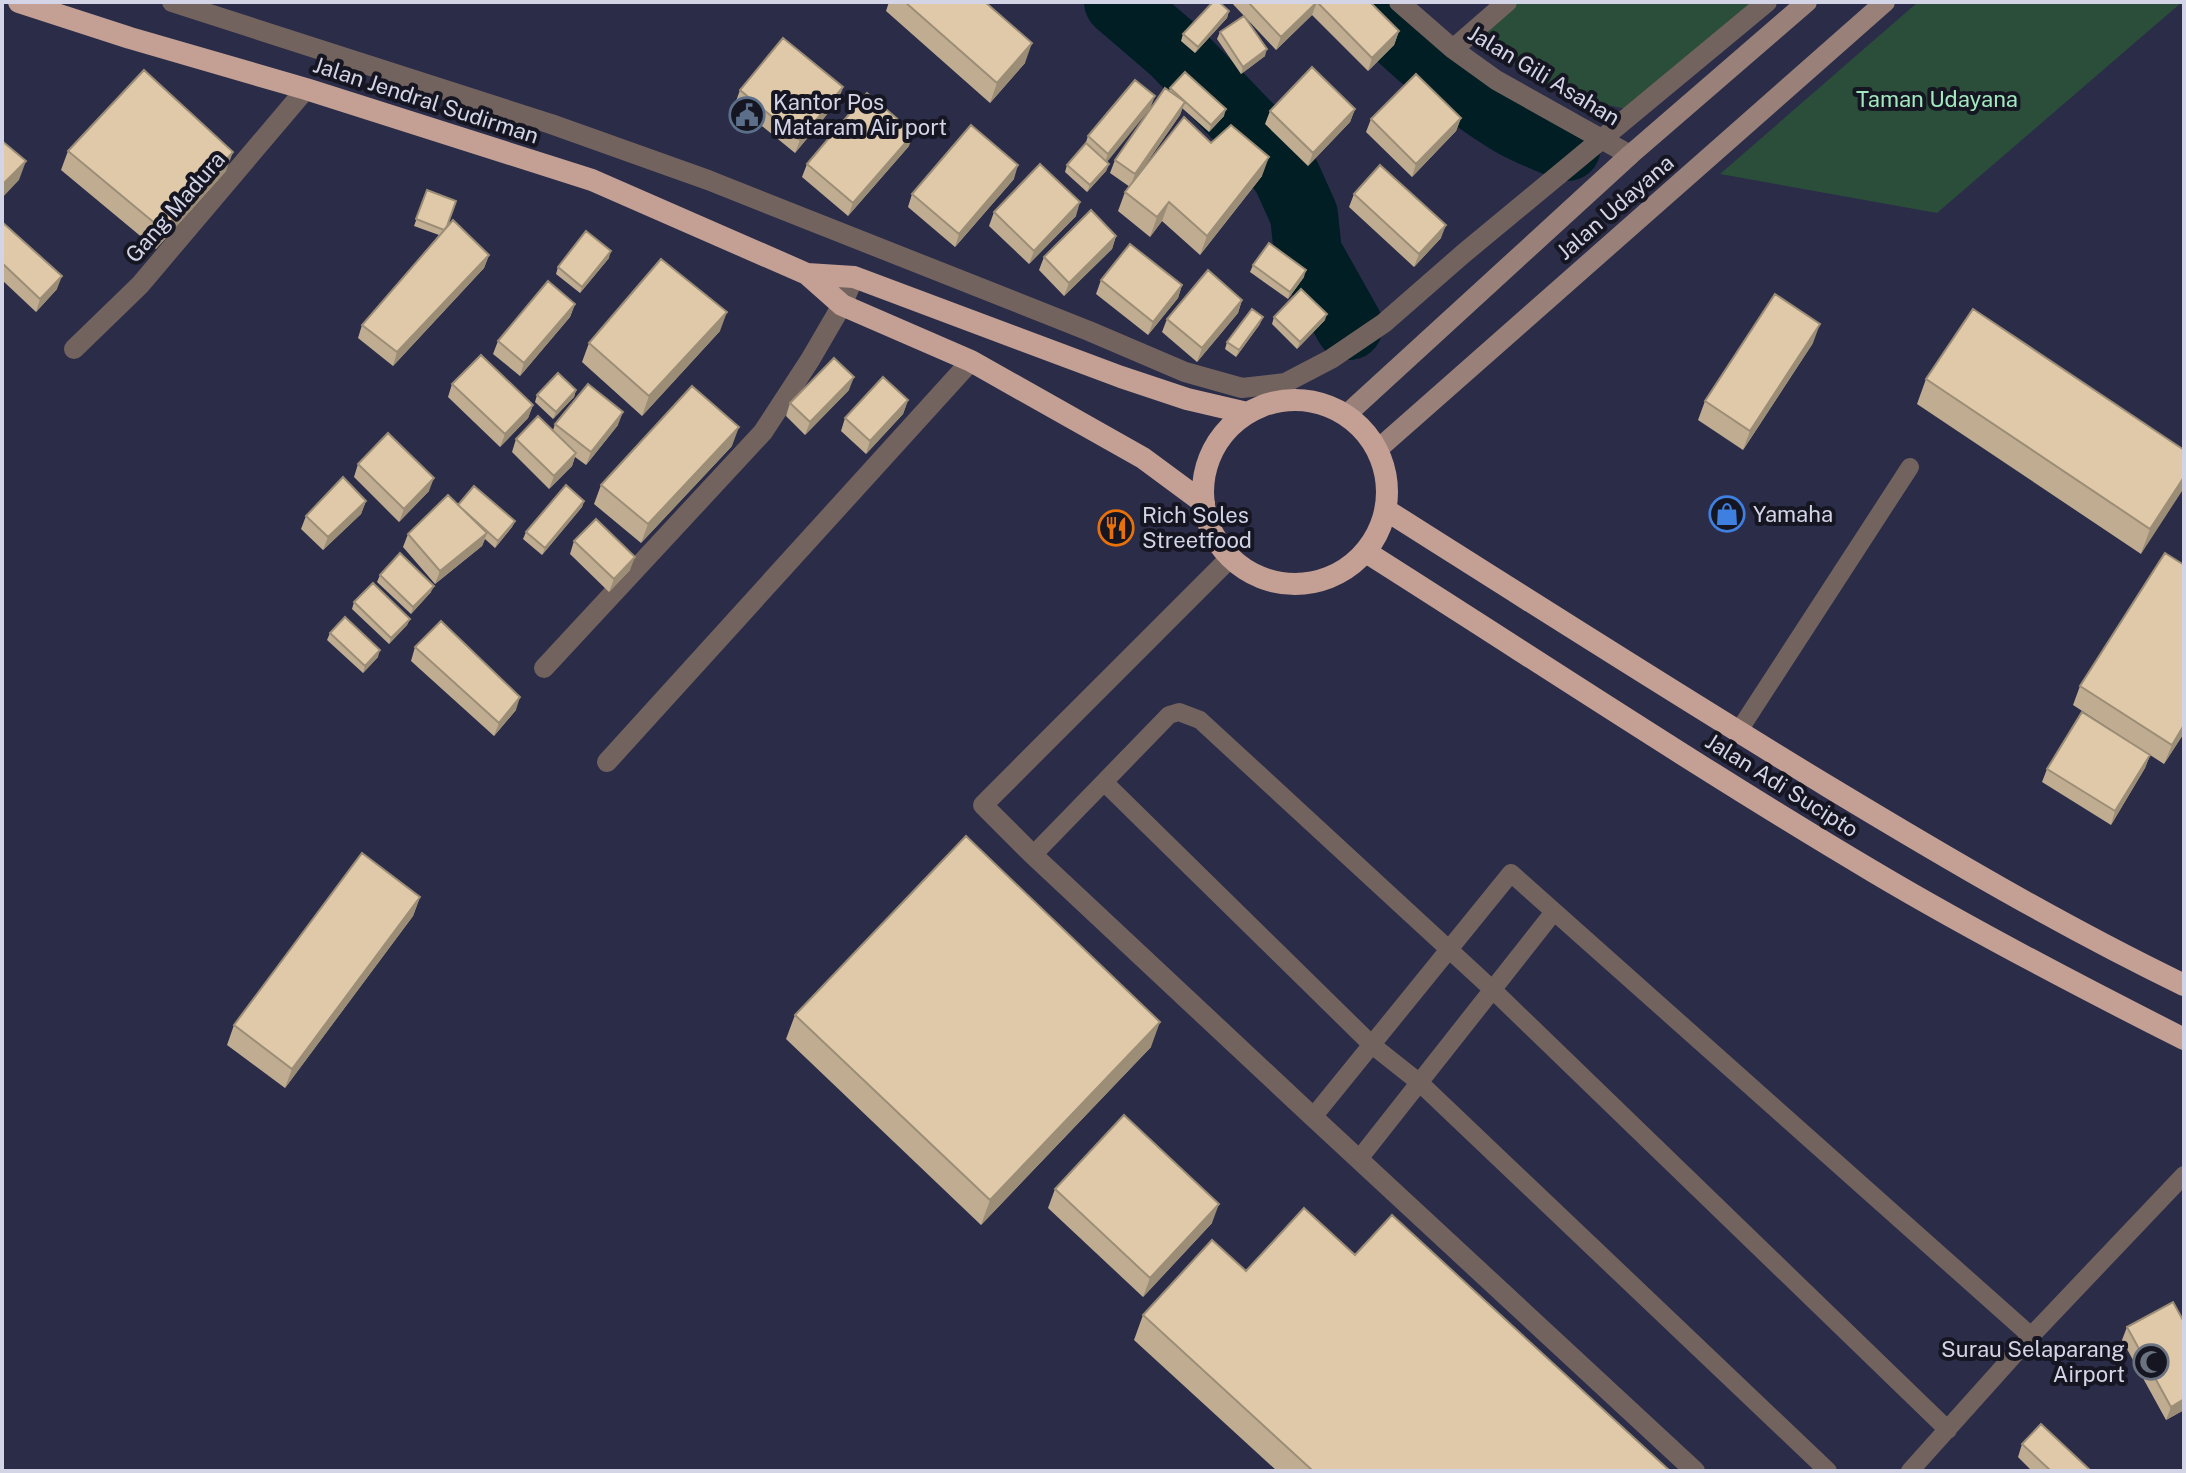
<svg xmlns="http://www.w3.org/2000/svg" width="2186" height="1473" viewBox="0 0 2186 1473" font-family="'Public Sans',sans-serif">
<style>
.green{fill:#2b4e3a}
.lines{fill:none;stroke-linecap:round;stroke-linejoin:round}
.river{stroke:#011e25;stroke-width:68}
.service{stroke:#73635e;stroke-width:18}
.pedestrian{stroke:#73635e;stroke-width:20}
.minor{stroke:#73635e;stroke-width:20}
.tertiary{stroke:#73635e;stroke-width:20}
.secondary{stroke:#998078;stroke-width:20}
.trunk{stroke:#c4a094;stroke-width:22}
.wall{fill:#c0ad91}
.shaded-wall{fill:#9c8d76}
.building{fill:#dfc9a9;stroke:#9c8d76;stroke-width:2}
.labels{text-anchor:middle;dominant-baseline:central;stroke-width:8;stroke-linejoin:round;paint-order:stroke}
.street-label{font-size:22px;fill:#d3d5e7;stroke:#151622}
.park-label{font-size:22px;fill:#a2e9bf;stroke:#151622}
.poi-label{font-size:22px;fill:#d3d5e7;stroke:#151622;text-anchor:start}
</style>
<rect width="100%" height="100%" fill="#2a2c48"/>
<!-- green -->
<path class="green" d="M1517 2H1754L1630 110 1565 95 1472 41Z
M1918 2H2182L1937 213 1720 174Z"/>
<g class="lines">
<!-- river -->
<path class="river" d="M1118 2 1175 51 1263 142 1287 177 1304 215 1308 253 1349 326
M1365 2C1409 47 1456 88 1510 121 1528 132 1549 139 1567 147"/>
<!-- service -->
<path class="service" d="M1738 732 1910 467
M1104 782 1169 715 1179 712 1200 720 1493 990 1948 1430
M1033 855 1104 782 1372 1045 1420 1083 1828 1471
M1313 1117 1511 873 2031 1336
M1359 1159 1553 913
M1910 1471 2031 1336 2184 1175"/>
<!-- pedestrian -->
<path class="pedestrian" d="M172 2 551 124 708 180 1089 331 1185 372 1242 388 1285 383 1331 359 1384 323 1463 254 1767 2"/>
<!-- minor -->
<path class="minor" d="M1399 2 1453 49 1496 80 1630 155
M1453 49 1507 2
M74 349 140 285 306 89
M544 668 763 432 810 360 842 305 854 277
M607 762 971 361"/>
<!-- tertiary -->
<path class="tertiary" d="M1230 558 983 805 1033 855 1313 1117 1695 1471"/>
<!-- secondary -->
<path class="secondary" d="M1346 415 1630 155 1807 2
M1377 450 1885 2"/>
<!-- trunk -->
<path class="trunk" d="M19 2 130 38 306 89 592 180 807 274 842 305 971 361 1143 458 1204 503
M807 274 854 277 1121 377 1187 399 1247 413
M1203 492a92 92 0 1 1 184 0a92 92 0 1 1-184 0Z
M1386 510C1533 603 1680 697 1829 787 1945 857 2062 926 2184 985
M1366 552C1535 659 1702 770 1874 872 1975 932 2079 986 2184 1039"/>
</g>
<!-- wall -->
<path class="wall" d="M889 2H985L1025 63 990 103 886 11Z
M1231 2H1317L1312 15 1276 50Z
M1317 2 1399 31 1394 45 1368 71 1312 15Z
M1229 11 1227 18 1195 53 1181 41 1183 34Z
M1220 32 1265 56 1241 74 1217 39Z
M1135 80 1107 162 1109 164 1106 171 1087 192 1065 172 1067 165 1085 145 1088 136Z
M843 87 838 101 795 153 735 104 740 90Z
M1170 88 1224 116 1209 132 1182 108 1180 115 1134 181 1211 143 1262 176 1200 255 1162 221 1150 237 1118 211 1125 192 1130 187 1110 173 1115 160 1169 91Z
M1355 109 1350 122 1308 166 1265 124 1270 111Z
M1461 118 1456 131 1412 177 1366 132 1371 119Z
M909 146 848 216 802 177 807 164Z
M68 151 226 171 156 249 61 170Z
M1014 179 955 247 908 207 912 194Z
M427 190 447 226 489 255 484 268 393 366 358 338 362 325 439 235 414 226Z
M1354 194 1441 238 1414 267 1349 207Z
M994 212 1076 216 1029 264 989 226Z
M2 222 57 289 36 312 2 280Z
M1116 236 1112 249 1064 296 1039 270 1044 257Z
M609 258 580 293 556 274 558 267Z
M1253 265 1304 277 1288 299 1250 272Z
M1101 280 1182 285 1178 298 1148 335 1096 294Z
M1242 300 1238 313 1197 362 1162 332 1167 319Z
M575 304 570 317 520 376 493 354 498 341Z
M1274 317 1325 320 1297 349 1272 324Z
M1260 324 1236 357 1225 349 1227 342Z
M720 331 642 416 582 362 589 343Z
M1813 343 1743 450 1698 420 1705 401Z
M1926 379 2184 450 2141 554 1917 404Z
M452 384 533 405 528 418 500 447 448 397Z
M576 390 574 397 553 419 535 402 537 395Z
M849 390 805 435 786 416 790 403Z
M908 400 903 414 866 454 841 431 845 418Z
M555 424 618 425 586 465 575 457 572 466 549 489 512 452 516 439 553 430Z
M732 446 641 543 594 504 601 485Z
M358 464 429 491 399 522 354 477Z
M366 501 361 514 323 550 301 529 306 516Z
M584 501 582 507 542 555 523 539 526 532Z
M515 521 512 527 495 548 485 539 482 546 435 584 403 547 408 534Z
M574 541 630 570 609 592 570 554Z
M2184 565V733L2164 764 2073 705 2080 686Z
M380 575 431 592 411 614 377 582Z
M354 602 410 619 407 625 389 644 352 609Z
M330 633 378 657 363 673 327 640Z
M415 647 516 710 494 736 411 661Z
M2150 755 2145 768 2111 825 2042 782 2047 769Z
M420 897 413 916 285 1088 227 1045 234 1025Z
M795 1015 1151 1047 981 1225 786 1039Z
M1055 1189 1212 1223 1143 1297 1048 1208Z
M1355 1255 1670 1471H1277L1134 1340 1143 1315 1246 1271Z
M2184 1322V1410L2166 1420 2122 1340 2127 1327Z
M2022 1444 2091 1471H2032L2018 1457Z"/>
<!-- shaded-wall -->
<path class="shaded-wall" d="M1317 2 1312 15 1276 50 1281 37Z
M1229 11 1227 18 1195 53 1198 47Z
M1399 31 1394 45 1368 71 1372 58Z
M1032 43 1025 63 990 103 997 83Z
M1267 49 1265 56 1241 74 1243 67Z
M843 87 838 101 795 153 800 140Z
M1155 96 1150 109 1103 167 1108 154Z
M1185 102 1180 115 1130 187 1135 174Z
M1226 109 1224 116 1209 132 1211 125Z
M1355 109 1350 122 1308 166 1313 153Z
M1461 118 1456 131 1412 177 1416 164Z
M914 133 909 146 848 216 853 203Z
M233 152 226 171 156 249 163 230Z
M1269 157 1262 176 1200 255 1207 236Z
M26 161 19 180 2 198V185Z
M1109 164 1106 171 1087 192 1090 185Z
M1018 165 1014 179 955 247 959 234Z
M1080 202 1076 216 1029 264 1034 251Z
M1169 202 1162 221 1150 237 1157 217Z
M1446 225 1441 238 1414 267 1419 254Z
M1116 236 1112 249 1064 296 1069 283Z
M611 251 609 258 580 293 582 287Z
M489 255 484 268 393 366 397 352Z
M1306 270 1304 277 1288 299 1290 292Z
M62 276 57 289 36 312 40 299Z
M1182 285 1178 298 1148 335 1153 322Z
M1242 300 1238 313 1197 362 1202 348Z
M575 304 570 317 520 376 524 363Z
M727 312 720 331 642 416 649 396Z
M1327 314 1325 320 1297 349 1300 342Z
M1263 317 1260 324 1236 357 1239 350Z
M1820 324 1813 343 1743 450 1750 431Z
M854 377 849 390 805 435 810 422Z
M576 390 574 397 553 419 556 412Z
M908 400 903 414 866 454 870 441Z
M533 405 528 418 500 447 505 434Z
M623 412 618 425 586 465 591 452Z
M739 427 732 446 641 543 648 524Z
M576 453 572 466 549 489 554 476Z
M2184 477V488L2141 554 2150 529Z
M434 478 429 491 399 522 404 509Z
M366 501 361 514 323 550 328 537Z
M584 501 582 507 542 555 545 548Z
M515 521 512 527 495 548 498 541Z
M487 533 482 546 435 584 440 571Z
M635 557 630 570 609 592 614 579Z
M434 586 431 592 411 614 413 607Z
M410 619 407 625 389 644 391 638Z
M380 650 378 657 363 673 365 666Z
M520 697 516 710 494 736 499 723Z
M2184 725V733L2164 764 2172 745Z
M2150 755 2145 768 2111 825 2115 811Z
M420 897 413 916 285 1088 292 1069Z
M1160 1022 1151 1047 981 1225 990 1200Z
M1219 1204 1212 1223 1143 1297 1150 1278Z
M2184 1399V1410L2166 1420 2171 1407Z"/>
<!-- building -->
<path class="building" d="M905 2H985L1032 43 997 83Z
M1213 2H1219L1229 11 1198 47 1183 34Z
M1248 2H1317L1281 37Z
M1317 2H1370L1399 31 1372 58Z
M1244 16 1267 49 1243 67 1220 32Z
M783 38 843 87 800 140 740 90Z
M1312 67 1355 109 1313 153 1270 111Z
M144 70 233 152 163 230 68 151Z
M1185 72 1226 109 1211 125 1170 88Z
M1416 74 1461 118 1416 164 1371 119Z
M1135 80 1155 96 1108 154 1088 136Z
M1165 88 1185 102 1135 174 1115 160Z
M867 93 914 133 853 203 807 164Z
M1184 117 1211 143 1231 125 1269 157 1207 236 1169 202 1157 217 1125 192Z
M971 125 1018 165 959 234 912 194Z
M2 141 26 161 2 185Z
M1086 143 1109 164 1090 185 1067 165Z
M1040 164 1080 202 1034 251 994 212Z
M1380 165 1446 225 1419 254 1354 194Z
M427 190 456 201 447 226 444 230 416 219Z
M1091 210 1116 236 1069 283 1044 257Z
M453 220 489 255 397 352 362 325Z
M2 222 62 276 40 299 2 263Z
M586 231 611 251 582 287 558 267Z
M1269 243 1306 270 1290 292 1253 265Z
M1130 244 1182 285 1153 322 1101 280Z
M661 259 727 312 649 396 589 343Z
M1208 270 1242 300 1202 348 1167 319Z
M548 281 575 304 524 363 498 341Z
M1301 289 1327 314 1300 342 1274 317Z
M1775 294 1820 324 1750 431 1705 401Z
M1252 309 1263 317 1239 350 1227 342Z
M1973 309 2184 450V477L2150 529 1926 379Z
M481 355 533 405 505 434 452 384Z
M834 358 854 377 810 422 790 403Z
M558 373 576 390 556 412 537 395Z
M883 377 908 400 870 441 845 418Z
M588 384 623 412 591 452 555 424Z
M692 386 739 427 648 524 601 485Z
M538 416 576 453 554 476 516 439Z
M388 433 434 478 404 509 358 464Z
M343 477 366 501 328 537 306 516Z
M566 485 584 501 545 548 526 532Z
M474 486 515 521 498 541 458 505Z
M448 495 487 533 440 571 408 534Z
M596 519 635 557 614 579 574 541Z
M400 553 434 586 413 607 380 575Z
M2165 553 2184 565V725L2172 745 2080 686Z
M373 583 410 619 391 638 354 602Z
M345 617 380 650 365 666 330 633Z
M441 621 520 697 499 723 415 647Z
M2082 712 2150 755 2115 811 2047 769Z
M966 836 1160 1022 990 1200 795 1015Z
M362 853 420 897 292 1069 234 1025Z
M1124 1115 1219 1204 1150 1278 1055 1189Z
M1304 1208 1355 1255 1392 1215 1670 1471H1313L1143 1315 1212 1240 1246 1271Z
M2173 1302 2184 1322V1399L2171 1407 2127 1327Z
M2041 1424 2091 1471H2051L2022 1444Z"/>
<!-- icons -->
<defs>
<symbol id="civic-ring" viewBox="-11 -11 22 22"><circle r="9.5" fill="#151622" stroke="#5c6f8a" stroke-width="1.5"/><path d="M-.6-6.5H3V-4.5H.6V-3L4-1V1h2V6H-6V1h2V-1L-.6-3ZM-1.2 2.5V6h2.4V2.5Z" fill="#5c6f8a"/></symbol>
<symbol id="shop-ring" viewBox="-11 -11 22 22"><circle r="9.5" fill="#151622" stroke="#3f7fe0" stroke-width="1.5"/><path d="M-5-2.5h2.3a2.7 3.5 0 0 1 5.4 0H5L5.5 6h-11ZM-1.5-2.5h3a1.5 2.3 0 0 0-3 0Z" fill="#3f7fe0"/></symbol>
<symbol id="restaurant-ring" viewBox="-11 -11 22 22"><circle r="9.5" fill="#151622" stroke="#e8710a" stroke-width="1.5"/><path d="M-5-6h1v4h1v-4h1v4h1v-4h1v5L-1.5 .5V6h-2V.5L-5-1ZM5-6V6H3V1.5H1.5Q1.5-4 5-6Z" fill="#e8710a"/></symbol>
<symbol id="mosque-ring" viewBox="-11 -11 22 22"><circle r="9.5" fill="#151622" stroke="#6b7280" stroke-width="1.5"/><path d="M3.5-4.9A6 6 0 1 0 3.5 4.9A5 5 0 1 1 3.5-4.9Z" fill="#6b7280"/></symbol>
</defs>
<g fill-rule="evenodd">
<use href="#civic-ring" x="727" y="95" width="40" height="40"/>
<use href="#shop-ring" x="1707" y="494" width="40" height="40"/>
<use href="#restaurant-ring" x="1096" y="508" width="40" height="40"/>
<use href="#mosque-ring" x="2131" y="1342" width="40" height="40"/>
</g>
<g class="labels">
<!-- street labels -->
<g class="street-label">
<text transform="translate(1544 75) rotate(31)">Jalan Gili Asahan</text>
<text transform="translate(426 100) rotate(18)">Jalan Jendral Sudirman</text>
<text transform="translate(175 207) rotate(-49)">Gang Madura</text>
<text transform="translate(1615 207) rotate(-41)">Jalan Udayana</text>
<text transform="translate(1782 785) rotate(32)">Jalan Adi Sucipto</text>
</g>
<!-- park labels -->
<g class="park-label">
<text x="1937" y="99">Taman Udayana</text>
</g>
<!-- poi labels -->
<g class="poi-label">
<text x="773" y="102">Kantor Pos<tspan x="773" dy="25">Mataram Air port</tspan></text>
<text x="1753" y="514">Yamaha</text>
<text x="1142" y="515">Rich Soles<tspan x="1142" dy="25">Streetfood</tspan></text>
<text x="2125" y="1349" text-anchor="end">Surau Selaparang<tspan x="2125" dy="25">Airport</tspan></text>
</g>
</g>
<!-- border -->
<rect width="2186" height="1473" fill="none" stroke="#d3d5e7" stroke-width="8"/>
</svg>
